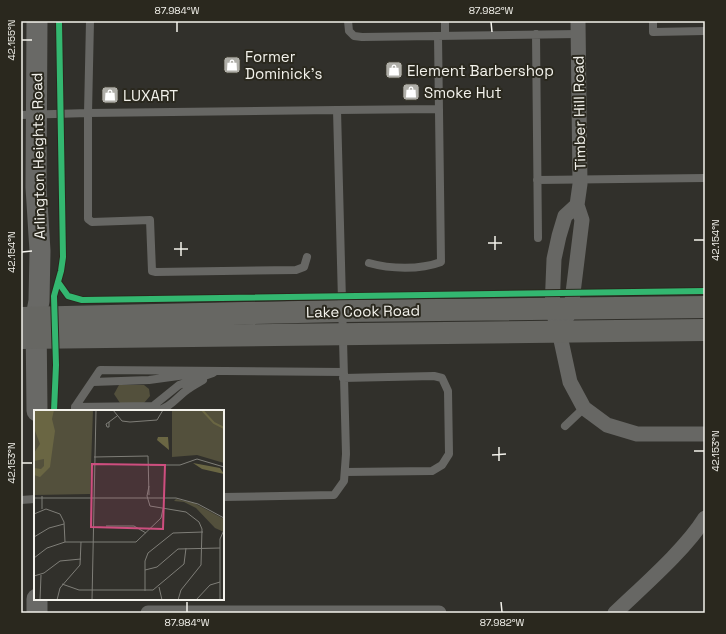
<svg xmlns="http://www.w3.org/2000/svg" width="726" height="634" viewBox="0 0 726 634" font-family="'Space Grotesk',sans-serif">
<style>
.green{fill:#53503c}
.lines{fill:none;stroke-linecap:round;stroke-linejoin:round}
.lane{stroke:#676764;stroke-width:8}
.street{stroke:#676764;stroke-width:15}
.secondary{stroke:#696966;stroke-width:21}
.primary{stroke:#676763;stroke-width:22}
.cycleway-casing{stroke:#2a281e;stroke-width:8}
.cycleway{stroke:#33b770;stroke-width:6}
.ticks{fill:none;stroke:#f3f2ec;stroke-width:1.5}
.labels{text-anchor:middle;dominant-baseline:central;stroke-width:4;stroke-linejoin:round;paint-order:stroke}
.poi-label{font-size:15px;fill:#f3f2ec;stroke:#2a281e;text-anchor:start}
.street-label{font-size:15px;fill:#f3f2ec;stroke:#2a281e}
.inset-river{fill:none;stroke:#6a6643;stroke-width:2}
.inset-road{fill:none;stroke:#7f7e78;stroke-width:1}
.view{fill:#ce4e7f;fill-opacity:0.15;stroke:#ce4e7f;stroke-width:2}
.inset-edge{fill:none;stroke:#f3f2ec;stroke-width:2}
.neatline{fill:none;stroke:#f3f2ec;stroke-width:1.5}
.ticks-label{font-size:10px;text-anchor:middle;fill:#f3f2ec}
</style>
<rect width="100%" height="100%" fill="#31302b"/>
<!-- green -->
<path class="green" d="M119 385H144L149 389 150 396 144 403H120L114 394Z"/>
<g class="lines">
<!-- lane -->
<path class="lane" d="M90 21 88 113 337 110 346 454 344 481 334 495 223 497
M348 21 349 31 354 36 362 37 578 34
M445 21V36
M653 21V32L705 31
M536 34 538 238
M337 110 439 109
M21 115 88 113V219L92 222 150 220 152 271 156 272 296 270 304 267 307 257
M537 180 705 178
M369 263C390 269 420 270 441 262L438 36
M343 378 434 376 442 378 448 391 449 454 442 465 432 471 345 472
M93 382 149 380 193 374
M75 407 153 406 179 385 213 373
M75 411V407L100 370 343 372
M156 411C170 408 176 398 187 390 192 386 198 383 203 380
M565 426 584 408
M21 500 35 499"/>
<!-- street -->
<path class="street" d="M577 205 565 216 559 236 554 259 552 309 559 331 570 382 584 408 607 425 637 434H705
M567 317 571 309 582 220 577 205 580 184 578 21
M148 613H439
M615 613C643 586 685 550 705 518"/>
<!-- secondary -->
<path class="secondary" d="M37 411 36 317 39 301 40 251 36 187 37 21
M37 613V599"/>
<!-- primary -->
<path class="primary" d="M21 318 342 311 705 307
M21 338 705 330"/>
<defs>
<path id="cycleway" d="M58 282 68 296 82 300 705 291
M54 411 56 365 54 296 61 271 63 257 59 21"/>
</defs>
<!-- cycleway casing -->
<use href="#cycleway" class="cycleway-casing"/>
<!-- cycleway -->
<use href="#cycleway" class="cycleway"/>
</g>
<!-- ticks -->
<path class="ticks" d="M177 22V32M491 22 492 32M22 40H32M495 236V250M694 240H704M181 242V256M488 243H502M174 249H188M22 252 32 251M499 447V461M694 451H704M492 455 506 454M22 463H32M187 602V612M501 602 502 612"/>
<!-- icons -->
<defs>
<symbol id="shop-square" viewBox="-11 -11 22 22"><rect x="-9" y="-9" width="18" height="18" rx="4" fill="#afaea8" stroke="#2a281e"/><path d="M-5-2.5h2.3a2.7 3.5 0 0 1 5.4 0H5L5.5 6h-11ZM-1.5-2.5h3a1.5 2.3 0 0 0-3 0Z" fill="#fff"/></symbol>
</defs>
<g fill-rule="evenodd">
<use href="#shop-square" x="222" y="55" width="20" height="20"/>
<use href="#shop-square" x="384" y="60" width="20" height="20"/>
<use href="#shop-square" x="401" y="82" width="20" height="20"/>
<use href="#shop-square" x="100" y="85" width="20" height="20"/>
</g>
<g class="labels">
<!-- poi labels -->
<g class="poi-label">
<text x="245" y="56">Former<tspan x="245" dy="17">Dominick's</tspan></text>
<text x="407" y="70">Element Barbershop</text>
<text x="424" y="92">Smoke Hut</text>
<text x="123" y="95">LUXART</text>
</g>
<!-- street labels -->
<g class="street-label">
<text transform="translate(579 113) rotate(-91)">Timber Hill Road</text>
<text transform="translate(38 156) rotate(-91)">Arlington Heights Road</text>
<text transform="translate(363 311) rotate(-1)">Lake Cook Road</text>
</g>
</g>
<!-- overview -->
<g transform="translate(34 410)">
<rect width="190" height="190" fill="#31302b"/>
<path d="M0 0H59L56 84 0 85ZM138 0H190V53L163 45 138 47ZM142 89 160 93 190 109V122L181 118 162 98 150 92 140 91Z" fill="#53503c"/>
<path d="M1 0H20L18 9 21 21 19 35 16 57 6 67 0 65V58L7 59 10 56V49L0 51V43L6 34 1 21ZM124 27H134L135 40 123 30ZM159 53 186 58 190 64 168 59Z" fill="#6a6643"/>
<path class="inset-river" d="M168 0 180 13 190 18"/>
<path class="inset-road" d="M79 0 88 11 96 12 123 10 129 0M75 12 72 14 73 17H75V12L83 6M60 47 114 46 115 85M116 55H146L163 49 190 57M115 76 113 86 116 96 152 102 165 112 168 119 167 155 147 180 144 190M8 86V99M0 88H142L164 94 190 108M0 104 12 99 26 104 30 112 31 132M72 116H100L112 123M0 127 15 118 30 114M0 148 13 138 31 132H102L127 108 129 99M111 160 123 157 144 139 186 138M0 166 10 163 26 151 47 149M28 174 45 180H119L150 154 152 138M125 177 128 190M111 181V151L114 143 139 123 169 122M6 190 7 165M23 190 26 178 46 155 47 132M58 190 62 0M162 190 176 175 186 172M186 190V129L190 120"/>
<path class="view" d="M58 54 131 55 129 119 57 117Z"/>
<rect width="190" height="190" class="inset-edge"/>
</g>
<!-- border -->
<rect width="726" height="634" fill="none" stroke="#2a281e" stroke-width="44"/>
<rect x="22" y="22" width="682" height="590" class="neatline"/>
<g class="ticks-label">
<text x="177" y="14">87.984°W</text>
<text x="491" y="14">87.982°W</text>
<text transform="translate(11 40) rotate(-90)" y="4">42.155°N</text>
<text transform="translate(715 240) rotate(-90)" y="4">42.154°N</text>
<text transform="translate(11 252) rotate(-90)" y="4">42.154°N</text>
<text transform="translate(715 451) rotate(-90)" y="4">42.153°N</text>
<text transform="translate(11 463) rotate(-90)" y="4">42.153°N</text>
<text x="187" y="626">87.984°W</text>
<text x="502" y="626">87.982°W</text>
</g>
</svg>
